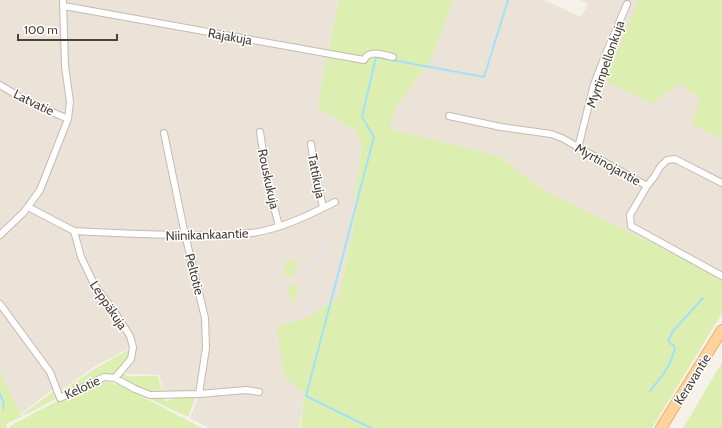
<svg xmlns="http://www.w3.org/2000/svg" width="722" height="428" viewBox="0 0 722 428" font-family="Cabin,sans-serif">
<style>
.residential{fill:#ebe2d8}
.green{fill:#dceeb0}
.parking{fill:#e5e2df}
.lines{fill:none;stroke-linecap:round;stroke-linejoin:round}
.stream{stroke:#a2e2f8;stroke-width:2}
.minor-casing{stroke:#c6baaf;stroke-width:8}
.primary-casing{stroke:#f0ae5f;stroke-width:12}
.minor{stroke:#fff;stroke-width:6}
.primary{stroke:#ffd39b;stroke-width:10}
.labels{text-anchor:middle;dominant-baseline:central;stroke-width:3;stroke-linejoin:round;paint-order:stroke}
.street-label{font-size:13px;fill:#4c4137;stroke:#fff}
</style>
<rect width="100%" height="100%" fill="#f7f1eb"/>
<!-- residential -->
<path class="residential" d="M0 0H339L318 103 320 109 355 130 362 144 355 196 356 211 352 236 339 297 310 316 278 327 284 376 305 394 299 428H209L190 418 200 393 165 399 159 375 127 374 125 373 132 361 135 345 97 365 60 391 57 386 21 414 0 373Z
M453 0H544L581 17 588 4 580 0H638L605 81 680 83 702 100 692 124 722 140V277L541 189 499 156 390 129 395 109 432 58Z"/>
<!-- green -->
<path class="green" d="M339 0H453L432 58 395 109 390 129 499 156 541 189 722 277V313L652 428H300L305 394 284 376 277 327 310 316 339 297 352 236 356 211 355 196 362 144 355 130 320 109 318 103Z
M638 0H722V140L691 124 701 100 680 83 652 104 605 81Z
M298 259 293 278 285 275 284 262Z
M293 285 298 286 294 303 290 299 287 287Z
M133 347 123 373 127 376H158L165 401 197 394 188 417 156 402 122 383 106 378 94 379 23 416V414L55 390 57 394 98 367Z
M722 363V428H683L720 366Z
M0 373 22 416 6 424 7 428H0Z
M105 381 120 385 202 428H10V426L93 382Z"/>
<!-- parking -->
<path class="parking" d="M321 240 328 242 322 264 316 262Z
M306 259 311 261 305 282 300 281Z
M310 284 316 285 309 310 304 309Z"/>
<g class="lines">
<!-- stream -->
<path class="stream" d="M650 391C661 377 672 365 675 347L668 341 673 331 703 298
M0 394 4 404 3 409
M371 428 306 396 374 137 362 117 376 57 484 77 508 0"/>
<defs>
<path id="minor" d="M64 6 364 60C369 49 383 55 393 57
M0 85 25 100 68 119
M449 116 501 127 551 134 562 138 647 186 630 215 631 226 722 276
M260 132 268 184 279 226
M164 133 184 230 205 318 206 348 199 394
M311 144 316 178 323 207
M578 148 594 84 607 51 627 4
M647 186 654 177 660 167 667 160 675 159 722 183
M28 207 74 231 81 257 95 286 112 308 130 336 133 347 131 359 115 378
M74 231C113 233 152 235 192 235 216 235 245 236 267 230 291 224 313 213 335 202
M0 235 24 212 40 190 68 119 70 102 65 66 63 0
M0 304 50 372 60 398 104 377 115 378 135 389 150 395 199 394 246 390 259 392"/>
<path id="primary" d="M661 428 722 330"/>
</defs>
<!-- minor casing -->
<use href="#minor" class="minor-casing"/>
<!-- primary casing -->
<use href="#primary" class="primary-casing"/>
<!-- minor -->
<use href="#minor" class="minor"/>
<!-- primary -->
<use href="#primary" class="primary"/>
</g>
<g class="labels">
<!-- street labels -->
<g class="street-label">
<text transform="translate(230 36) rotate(10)">Rajakuja</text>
<text transform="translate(605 64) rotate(-71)">Myrtinpellonkuja</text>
<text transform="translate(34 102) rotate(26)">Latvatie</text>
<text transform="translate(608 164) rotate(29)">Myrtinojantie</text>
<text transform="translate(317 176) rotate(79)">Tattikuja</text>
<text transform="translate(269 179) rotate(78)">Rouskukuja</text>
<text transform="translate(207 234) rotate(-2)">Niinikankaantie</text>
<text transform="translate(195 274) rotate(76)">Peltotie</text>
<text transform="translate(109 305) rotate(56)">Leppäkuja</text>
<text transform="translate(692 379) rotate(-58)">Keravantie</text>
<text transform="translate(82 387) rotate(-25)">Kelotie</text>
</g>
</g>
<!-- scale -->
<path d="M18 34v6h99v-6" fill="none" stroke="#4c4137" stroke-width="2"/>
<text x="24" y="34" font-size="12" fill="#4c4137" stroke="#ffffff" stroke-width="3" paint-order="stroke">100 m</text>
</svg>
